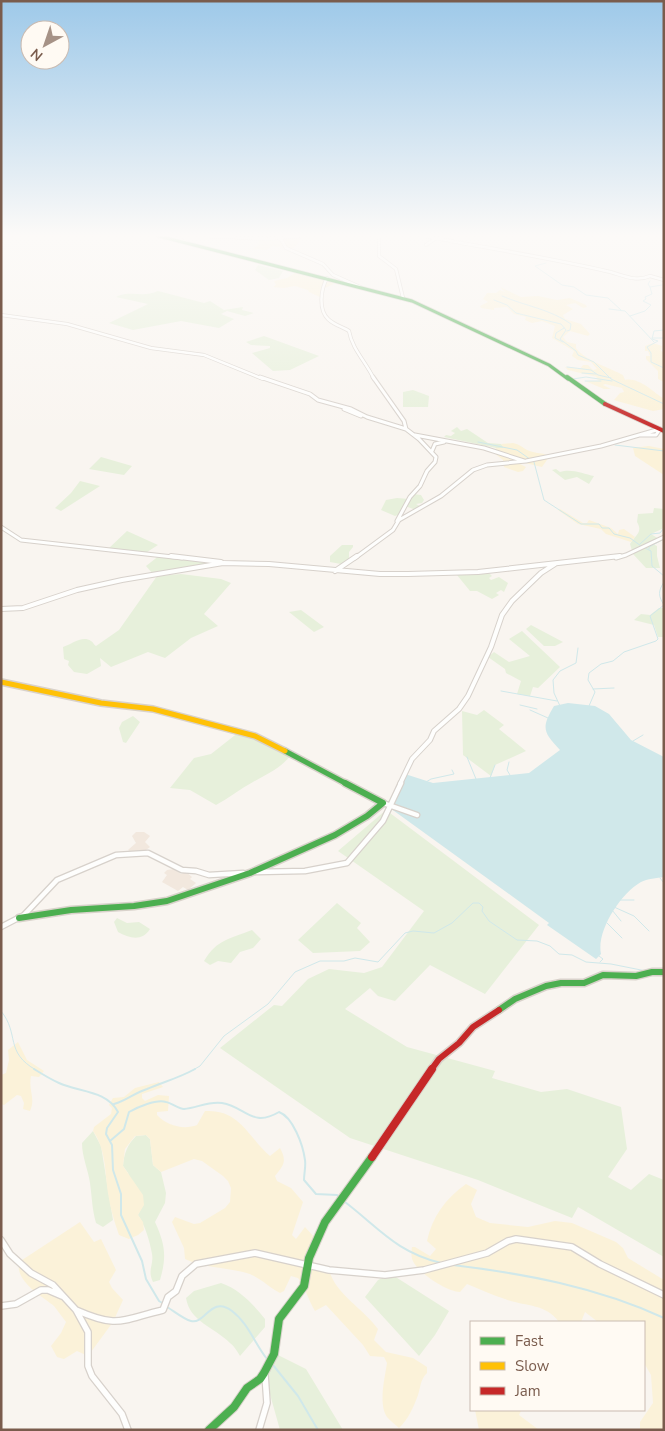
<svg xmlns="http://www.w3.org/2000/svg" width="665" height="1431" viewBox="0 0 665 1431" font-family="'Nunito Sans',sans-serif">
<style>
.residential{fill:#f2e8de}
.green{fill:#e7f0db}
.sand{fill:#fbf2d9}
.water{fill:#d0e8ea}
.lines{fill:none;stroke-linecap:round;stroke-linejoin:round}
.stream-far1{stroke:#d0e8ea;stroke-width:1}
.stream{stroke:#d0e8ea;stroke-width:2}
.street-far4-casing{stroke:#d7d1cb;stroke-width:4}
.street-far3-casing{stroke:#d7d1cb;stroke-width:5}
.street-far2-casing{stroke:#d7d1cb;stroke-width:6}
.street-far1-casing{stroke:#d7d1cb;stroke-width:7}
.street-casing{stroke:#d7d1cb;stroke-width:8}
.fast-far4-casing{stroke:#d9d2cb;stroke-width:4.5}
.fast-far3-casing{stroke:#d9d2cb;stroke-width:5.5}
.fast-far2-casing{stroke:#d9d2cb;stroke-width:8}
.fast-far1-casing{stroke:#d9d2cb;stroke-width:9}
.fast-casing{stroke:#d9d2cb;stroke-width:10}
.slow-casing{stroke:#d9d2cb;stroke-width:8}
.jam-far2-casing{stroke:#d9d2cb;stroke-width:5.5}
.jam-far1-casing{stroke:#d9d2cb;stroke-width:9}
.jam-casing{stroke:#d9d2cb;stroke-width:10}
.street-far4{stroke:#fefefd;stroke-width:2.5}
.street-far3{stroke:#fefefd;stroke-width:3}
.street-far2{stroke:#fefefd;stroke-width:4}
.street-far1{stroke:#fefefd;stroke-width:4.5}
.street{stroke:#fefefd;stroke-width:5.5}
.fast-far4{stroke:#4caf50;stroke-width:3}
.fast-far3{stroke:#4caf50;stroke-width:4}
.fast-far2{stroke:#4caf50;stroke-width:5}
.fast-far1{stroke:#4caf50;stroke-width:6}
.fast{stroke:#4caf50;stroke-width:8}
.slow{stroke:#ffc107;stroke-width:5}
.jam-far2{stroke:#c62828;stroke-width:4}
.jam-far1{stroke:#c62828;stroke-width:6}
.jam{stroke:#c62828;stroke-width:8}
</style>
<rect width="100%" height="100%" fill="#f9f5f0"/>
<!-- residential -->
<path class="residential" d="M136 832H144L150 836 145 842 150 847 143 852 132 853 128 850 136 843 132 836Z
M174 869 181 874 186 872 192 877 190 879 196 883 188 890 183 887 178 891 162 882 167 875 164 873 167 870Z"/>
<!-- green -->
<path class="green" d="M258 265 283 271 279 278 269 280 255 270Z
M158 291 204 303 210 301 224 310 243 307 242 310 254 313 245 316 227 311 221 314 234 319 219 328 181 321 133 330 109 323 148 304 116 297C130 290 144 298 158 291Z
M264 336 319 356 290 370 273 371 252 353 270 348V346L251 345 246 342Z
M413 390 429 396 428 407H403V392Z
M457 427 461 431 467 429 488 443 501 444 504 448 501 449 444 437 446 435 451 436 455 433 451 431Z
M101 457 132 466 124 475 89 469Z
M556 469 560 472C571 468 584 474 594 476L589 484 577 477 565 480 552 470Z
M80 481 100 486 61 511 55 508 71 493Z
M413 494 421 495 424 500 422 503 416 504 422 507 416 510 405 506 401 514 395 516 381 510 386 500 397 498 409 499Z
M654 508 664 509V528L651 534 659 539 651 543 657 546V556L660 568H646L633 554 630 544C636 535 643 532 637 522L638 514 653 513Z
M127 531 158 545 144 554 108 549Z
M342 545H353V547L349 552V560L341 564 330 562V556Z
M160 555 212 561 213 564 153 574 146 566Z
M489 573 492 576 489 578 491 580 499 577 508 583 504 592 501 590 496 593 499 595 492 599 477 591H470L457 575Z
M181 574 221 579 231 583 204 614 218 626 191 638 165 658 148 652 111 667 100 658 101 666 87 674 74 672 68 665 69 661 64 659 63 647C71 645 82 635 91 641 93 642 94 645 96 646L119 630 157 576Z
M659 608H664V637H658L654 625 634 620 641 614 650 615Z
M301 610 324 627 314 632 289 612Z
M531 625 563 642 555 646H544L526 629Z
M522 631 560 667 538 688 533 687 530 696 517 694 521 681 506 673 505 669 488 657 494 652 509 662 530 656 509 639Z
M484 710 504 725 499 729 526 751 495 765 491 776 463 755 462 711 477 715Z
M133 716 140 722 126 743 123 742 119 728 122 722Z
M239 732 255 736 291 755C281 768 267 774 253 782 240 789 229 798 216 805L190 790 170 788 194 758 211 754Z
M386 810 539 925 485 994 430 965 395 1001 378 996 370 988 345 1009 407 1047 495 1071 492 1078 541 1092 567 1089 621 1107 627 1149 608 1177 631 1190 649 1174 664 1180V1257L578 1207 572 1218 478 1180 350 1138 220 1048 274 1005 282 1006 308 979 329 969 364 973 382 967 424 911 338 851Z
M337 903 361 923 357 928 370 942 360 951 313 953 298 940Z
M117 918 127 923 139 922 150 929C142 942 129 938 118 932L114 922Z
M252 930 261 939 253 948 240 952 231 963 218 961 210 965 204 961C217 939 230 939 252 930Z
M93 1131 101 1146 113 1220 103 1227 96 1223C92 1209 92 1197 90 1183 88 1169 82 1157 82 1143Z
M146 1135 150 1139 153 1165 161 1172 166 1193 165 1203 155 1222C165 1244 167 1256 160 1280L153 1282C147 1270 154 1265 152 1254 150 1242 145 1225 138 1215L140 1210 128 1173 123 1166C124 1154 127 1145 136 1136Z
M391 1274 449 1311 435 1335 419 1356 365 1297 378 1280Z
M221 1283C239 1289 253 1304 265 1319V1327L240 1356C237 1351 234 1346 230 1343 214 1327 190 1322 186 1298L194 1291Z
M276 1354 306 1369 343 1430H280L264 1373Z"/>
<!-- sand -->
<path class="sand" d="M266 236 300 237 301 241 292 249 273 246 266 250 253 249 259 245V240L268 238Z
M298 271 332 282 334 284 325 288 322 298 309 292 308 290 295 286 284 288 273 287 276 285 274 281 287 278Z
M500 287 521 297 538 296 557 300 570 298 586 305 587 307 583 308 575 303 566 305 573 309 563 315 565 319 581 324 590 334 588 336 570 331 563 337 567 342 576 344V348C584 360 610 368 623 375L625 380C639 377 653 392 664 399V409L653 411 617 401 614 400 620 393 624 392 622 388 605 384 603 385 611 389H604L585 381H599L596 378 597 377 568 370 565 367 580 369 583 365H588L593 370 597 369 591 362 578 360 572 356 574 351 552 338 555 326 542 321 532 323 525 320 526 317 514 314 507 307 494 308V310L481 308 480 306 488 302 483 299 487 293H496L500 290 505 292Z
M653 343 662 346 661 351 664 353V382L658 379V371L646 359V356H650L648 351H645V346Z
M513 443C521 444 525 451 533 452 539 454 544 452 549 457L542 467 525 463 520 464 526 467 523 471 518 472 504 467 503 460 493 452 496 448H504L501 444Z
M649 446 664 449V475L635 456 633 448Z
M560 509 583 523H587L589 520 611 528 618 534 619 530 624 529 635 537 631 542 606 534 601 529 578 524 558 510Z
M18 1042 27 1060 44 1071 39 1077 31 1076C28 1090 36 1098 30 1111L23 1109 24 1103 21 1096 17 1095 4 1105 1 1104V1075L6 1073 9 1060 8 1050Z
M159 1082 163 1087 142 1094V1098L145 1101 158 1095 169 1096 168 1111 157 1112V1115C167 1126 184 1130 197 1125L205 1111C240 1109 248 1137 270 1156L280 1148C287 1161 284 1165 275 1176L277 1181 291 1188 303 1202 292 1235 296 1239 305 1227 316 1239 308 1265 329 1270C336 1295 363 1308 378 1329L374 1340 386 1352 413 1358 427 1367V1373C420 1380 421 1386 418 1395 414 1406 408 1420 399 1428 395 1424 390 1421 387 1417 378 1404 385 1377 387 1363L384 1357 370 1356 363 1345 326 1305 315 1311C308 1300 306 1288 298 1278L291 1276 284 1291 280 1293C267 1286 258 1275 243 1272 223 1267 204 1268 185 1259L184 1248 172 1222 175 1217 194 1224 200 1223 225 1208 230 1202 231 1188 228 1181 223 1176 202 1161 194 1159 161 1172 153 1165 150 1139 146 1135 135 1136 125 1149 123 1166 143 1195 144 1205 138 1215 143 1222 144 1230 138 1235 129 1239 119 1235C114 1221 110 1207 108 1193 105 1173 106 1149 93 1131L94 1127 111 1114 112 1108 109 1105 113 1098 124 1097 135 1088Z
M466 1184 477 1190 471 1204 476 1217 490 1223 528 1227 555 1221 572 1223 616 1242 623 1248 628 1258 664 1280V1430H640V1422L653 1403 651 1375 644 1363V1322H598L585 1312 581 1322H559C545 1303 525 1307 505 1299 492 1295 480 1289 467 1284L460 1292C448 1292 420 1274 414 1263 411 1259 411 1252 412 1247H415L430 1256 436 1249 427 1241C432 1217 446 1198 466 1184Z
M80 1222 94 1242 101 1239 116 1270 109 1282 112 1288 123 1300 113 1322 88 1356 77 1351 64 1359 57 1357 51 1346 61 1333 66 1322C62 1317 58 1311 54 1306 42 1296 15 1282 19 1262Z
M475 1410H529L521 1411 519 1415 539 1430H479Z"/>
<!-- water -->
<path class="water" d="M568 703 595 706 609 714 631 740 664 757V877C657 878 647 879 641 882 621 893 596 931 601 954L596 959 547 925 549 923 390 808 405 774 433 783 529 773 560 750C543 732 541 728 554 706Z"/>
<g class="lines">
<!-- stream-far1 -->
<path class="stream-far1" d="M546 263 535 266 562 285 574 287 586 295 608 298 621 310
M650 281 648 284 650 287
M502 296C525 306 550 309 571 324L570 330 567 331
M494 300 507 305 516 313 561 324 566 330 560 339 576 351 578 355 594 362 611 379 664 404
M609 309 625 311 654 342
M630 316 645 311 651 305 643 301 646 299 645 297 652 294 650 287 662 285
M664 330 654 331 652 339 658 341 647 347 651 353V362L664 368
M652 338H664
M563 342 555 338 556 333 564 328
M567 367 591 370 598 375 611 378
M582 373 596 374
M573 379 586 377 612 381
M585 381H601
M478 442 517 450 534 462 544 500 581 524H599L602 528H609L614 534 630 538 641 546
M615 445 664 451
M640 544 651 534 660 533 664 528
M645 548 651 551 652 566 664 576
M649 549V547L664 539
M664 582C658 591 658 596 664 605
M593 689 614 688
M501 691 557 701
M520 705 537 709
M560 706 554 693 553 680 560 671 576 663 578 648
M589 706 595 692 588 680 589 673 601 664 613 661 624 652 656 641 658 639 650 616 664 605
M530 710 548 718
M633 741 643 735
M467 757 476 779
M509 762 507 770 510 775
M490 778 495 765
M426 782 431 779 454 774 452 770
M660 878 664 883
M619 900H634
M614 907 634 916 649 931
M612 910 621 921
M607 923 622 938
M599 956 603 959 600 962
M1 1011C20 1034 4 1052 36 1070
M193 1070 200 1066 224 1036 268 1004 295 972 320 961H344L355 958 378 962 405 933 413 931 434 933 452 923 473 903H479L483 907 482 911 489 921 517 940 537 941 550 946 559 954 572 955 586 962 611 964 646 971"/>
<!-- stream -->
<path class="stream" d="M34 1069C42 1074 50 1079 59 1083 78 1092 107 1090 118 1112L107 1128 106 1134 112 1145 113 1170 121 1194V1215L142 1261 146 1279 159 1301 164 1304
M114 1104C128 1100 134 1093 147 1089 163 1082 179 1078 195 1069
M110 1141 124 1129 129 1112C138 1107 156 1099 166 1102 172 1103 178 1109 184 1109 197 1108 208 1101 222 1103 246 1107 252 1128 279 1112 293 1117 303 1145 305 1160 306 1167 304 1173 304 1180L316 1194 337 1195 340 1198
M345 1202C379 1228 396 1252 441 1263
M453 1265C526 1274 597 1287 664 1318
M167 1307C174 1311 183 1319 191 1321 205 1325 211 1295 232 1311 248 1323 255 1344 267 1359
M273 1365 298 1396 318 1430"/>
<defs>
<path id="street-far4" d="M172 236 186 242
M209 236 267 239 299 236
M279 236 286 248 323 264 333 275 360 287
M379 236V256L396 269 403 298
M425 236C485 248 546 257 606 271 621 274 635 283 650 276L664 280
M426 245 436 238
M327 278C321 289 318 309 328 319 334 325 343 327 349 331 352 349 366 362 374 379
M1 315 67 324 151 348 204 355 263 379"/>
<path id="street-far3" d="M260 377 310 394 318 400 351 409 367 417 406 429
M373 377 404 421 406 429 419 439 436 457 435 462 427 471 420 486 410 497 397 521
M344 409 361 416
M415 435 484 448 524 461
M641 435H656L660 429
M432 451 435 444 444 442
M1 527 21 540 182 558
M355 558 393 530 399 520 441 496 473 470 487 465 526 461 601 446 660 429
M616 558 626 555 664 537"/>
<path id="street-far2" d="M171 556 221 562
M335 571 357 556
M1 609 23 608 77 590 122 580 223 563 269 564 380 574H408L478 572 620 556
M400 784 412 759 430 740 434 731 459 709 468 696 491 647 502 615 512 601 541 573 555 564"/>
<path id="street-far1" d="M383 803 417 815
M257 872 305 871 347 863 383 821 401 783
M1 927 24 915 57 880 116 855 148 853 182 870 196 871 209 875 243 873"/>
<path id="street" d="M1 1240 10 1254 31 1273 53 1285 76 1310 88 1332V1366L92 1376 122 1414 128 1430
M1 1306 16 1304 41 1290H48L62 1296
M76 1310C119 1329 121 1320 163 1310L168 1297 176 1291 182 1276 196 1264 255 1253 329 1270 385 1275 424 1270 487 1253 508 1241 516 1239 572 1247 600 1264 664 1295
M259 1430 267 1403 265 1375"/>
<path id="fast-far4" d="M159 236 412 301 549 365 568 379"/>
<path id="fast-far3" d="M567 377 605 404"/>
<path id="fast-far2" d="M285 751 347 784"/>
<path id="fast-far1" d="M19 918 71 910 134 906 167 901 250 873 335 835 367 816 383 803 345 783
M499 1010 515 999 546 986 561 983H584L603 975 636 976 652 972H664"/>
<path id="fast" d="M209 1430 234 1407 247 1388 260 1379 264 1373 274 1354 279 1319 304 1286 309 1258 325 1222 372 1157"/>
<path id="slow" d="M1 682 101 703 153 709 255 736 285 751"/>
<path id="jam-far2" d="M605 404 664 431"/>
<path id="jam-far1" d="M431 1070 439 1059 459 1043 473 1027 499 1010"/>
<path id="jam" d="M372 1157 432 1069"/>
</defs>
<!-- street-far4 casing -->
<use href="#street-far4" class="street-far4-casing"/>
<!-- street-far3 casing -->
<use href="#street-far3" class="street-far3-casing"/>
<!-- street-far2 casing -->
<use href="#street-far2" class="street-far2-casing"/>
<!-- street-far1 casing -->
<use href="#street-far1" class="street-far1-casing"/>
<!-- street casing -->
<use href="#street" class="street-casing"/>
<!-- fast-far4 casing -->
<use href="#fast-far4" class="fast-far4-casing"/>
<!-- fast-far3 casing -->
<use href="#fast-far3" class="fast-far3-casing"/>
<!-- fast-far2 casing -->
<use href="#fast-far2" class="fast-far2-casing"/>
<!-- fast-far1 casing -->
<use href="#fast-far1" class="fast-far1-casing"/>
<!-- fast casing -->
<use href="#fast" class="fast-casing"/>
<!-- slow casing -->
<use href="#slow" class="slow-casing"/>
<!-- jam-far2 casing -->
<use href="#jam-far2" class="jam-far2-casing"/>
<!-- jam-far1 casing -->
<use href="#jam-far1" class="jam-far1-casing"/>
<!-- jam casing -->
<use href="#jam" class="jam-casing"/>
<!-- street-far4 -->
<use href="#street-far4" class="street-far4"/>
<!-- street-far3 -->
<use href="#street-far3" class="street-far3"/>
<!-- street-far2 -->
<use href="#street-far2" class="street-far2"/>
<!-- street-far1 -->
<use href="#street-far1" class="street-far1"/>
<!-- street -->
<use href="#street" class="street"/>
<!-- fast-far4 -->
<use href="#fast-far4" class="fast-far4"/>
<!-- fast-far3 -->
<use href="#fast-far3" class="fast-far3"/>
<!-- fast-far2 -->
<use href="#fast-far2" class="fast-far2"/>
<!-- fast-far1 -->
<use href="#fast-far1" class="fast-far1"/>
<!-- fast -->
<use href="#fast" class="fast"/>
<!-- slow -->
<use href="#slow" class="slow"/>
<!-- jam-far2 -->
<use href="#jam-far2" class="jam-far2"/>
<!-- jam-far1 -->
<use href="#jam-far1" class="jam-far1"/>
<!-- jam -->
<use href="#jam" class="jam"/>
</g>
<!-- sky -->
<linearGradient id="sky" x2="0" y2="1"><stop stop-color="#9ec9e9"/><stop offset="0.54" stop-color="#fcfaf8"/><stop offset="1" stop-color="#fcfaf8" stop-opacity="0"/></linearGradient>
<rect width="665" height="436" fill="url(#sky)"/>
<!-- border -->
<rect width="665" height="1431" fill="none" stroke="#7a5c4d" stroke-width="5"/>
<!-- legend -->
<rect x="470" y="1321" width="175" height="90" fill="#fffaf3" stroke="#cabbb1"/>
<rect x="480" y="1337" width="25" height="8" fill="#4caf50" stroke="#cabbb1"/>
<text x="515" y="1346" font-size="15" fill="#7a5c4d">Fast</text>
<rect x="480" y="1362" width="25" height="8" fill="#ffc107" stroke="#cabbb1"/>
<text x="515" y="1371" font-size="15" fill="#7a5c4d">Slow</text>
<rect x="480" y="1387" width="25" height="8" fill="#c62828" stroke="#cabbb1"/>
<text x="515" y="1396" font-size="15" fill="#7a5c4d">Jam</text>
<!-- north arrow -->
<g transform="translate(45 45) rotate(220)"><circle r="24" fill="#fffaf3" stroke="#cabbb1"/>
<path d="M0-4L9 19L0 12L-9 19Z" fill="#a69286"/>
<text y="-8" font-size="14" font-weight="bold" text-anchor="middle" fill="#7a5c4d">N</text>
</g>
</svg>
